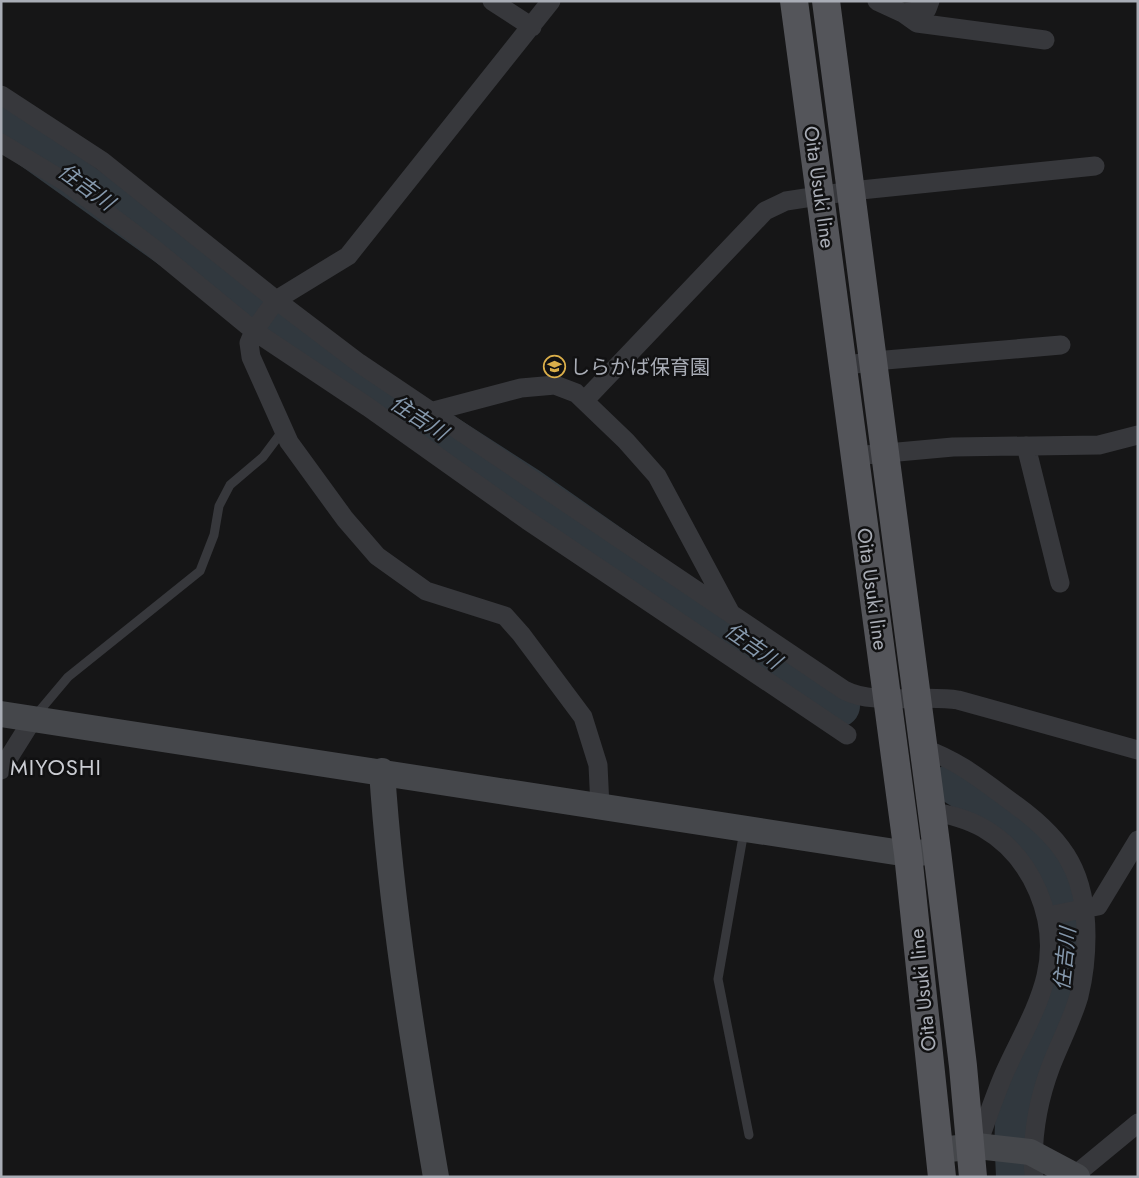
<svg xmlns="http://www.w3.org/2000/svg" width="1139" height="1178" viewBox="0 0 1139 1178" font-family="Jost,'Noto Sans JP',sans-serif">
<style>
.lines{fill:none;stroke-linecap:round;stroke-linejoin:round}
.river{stroke:#31383e;stroke-width:42}
.lane{stroke:#37383c;stroke-width:9}
.street{stroke:#37383c;stroke-width:19}
.secondary{stroke:#45474b;stroke-width:26}
.primary{stroke:#54555a;stroke-width:28}
.labels{text-anchor:middle;dominant-baseline:central;stroke-width:5;stroke-linejoin:round;paint-order:stroke}
.street-label{font-size:20px;fill:#a9adb6;stroke:#111112}
.poi-label{font-size:20px;fill:#a9adb6;stroke:#111112;text-anchor:start}
.water-label{font-size:21px;font-style:italic;fill:#8598ac;stroke:#111112}
.quarter-label{font-size:22px;letter-spacing:1px;fill:#caccd2;stroke:#111112}
</style>
<rect width="100%" height="100%" fill="#161617"/>
<g class="lines">
<!-- river -->
<path class="river" d="M1 126 330 361 529 489 839 706
M954 783C980 800 1009 816 1031 837 1075 880 1082 949 1060 1003 1048 1033 1029 1063 1021 1094 1013 1121 1016 1149 1017 1177"/>
<!-- lane -->
<path class="lane" d="M36 715 68 677 200 571 214 535 219 506 230 485 263 457 284 429
M744 831 718 979 749 1135"/>
<!-- street -->
<path class="street" d="M492 1 532 27
M551 1 348 256 276 300 254 331 249 343 251 357 289 442 345 519 377 556 426 591 505 616 521 634 583 717 598 765 600 807
M877 1 903 13 927 9 930 1
M903 13 917 23 1045 40
M1 95 102 161 276 300 359 363 844 690C874 706 924 694 958 700L1138 750
M1 143 67 183 152 247 254 331 368 407 527 520 847 735
M843 366 874 361 1061 345
M585 400 765 211 786 201 851 191 1095 166
M430 412 521 388 555 385 576 393 626 441 657 476 730 612
M1026 446 1060 583
M854 456 953 447 1099 445 1138 435
M924 749C959 760 988 785 1017 806 1066 842 1086 875 1086 936 1086 957 1084 976 1079 996 1072 1020 1060 1043 1051 1066 1037 1103 1031 1138 1034 1177
M1 770 33 719
M932 811C950 815 967 819 983 828 1033 857 1059 920 1046 976 1038 1010 1018 1042 1004 1074 994 1097 986 1122 977 1146
M1047 916 1098 906 1138 840
M1075 1175 1138 1123"/>
<!-- secondary -->
<path class="secondary" d="M1 714 908 854 937 851
M382 771C391 907 413 1043 436 1177
M940 1150 977 1146 1030 1152 1077 1177"/>
<!-- primary -->
<path class="primary" d="M794 1 908 854 942 1177
M826 1 937 851 963 1066 973 1177"/>
</g>
<!-- icons -->
<defs>
<symbol id="school-ring" viewBox="-11 -11 22 22"><circle r="9.5" fill="#111112" stroke="#dbaf4a" stroke-width="1.5"/><path d="M0-5L7-2L0 1L-7-2ZM-4 1L0 2.5L4 1V4Q0 6-4 4Z" fill="#dbaf4a"/></symbol>
</defs>
<g fill-rule="evenodd">
<use href="#school-ring" x="542" y="354" width="25" height="25"/>
</g>
<g class="labels">
<!-- street labels -->
<g class="street-label">
<text transform="translate(819 187) rotate(82)">Oita Usuki line</text>
<text transform="translate(872 589) rotate(82)">Oita Usuki line</text>
<text transform="translate(923 990) rotate(-96)">Oita Usuki line</text>
</g>
<!-- poi labels -->
<g class="poi-label">
<text x="570" y="367">しらかば保育園</text>
</g>
<!-- water labels -->
<g class="water-label">
<text transform="translate(86 187) rotate(36)">住吉川</text>
<text transform="translate(419 418) rotate(33)">住吉川</text>
<text transform="translate(753 646) rotate(35)">住吉川</text>
<text transform="translate(1065 959) rotate(-84)">住吉川</text>
</g>
<!-- quarter labels -->
<g class="quarter-label">
<text x="56" y="767">MIYOSHI</text>
</g>
</g>
<!-- border -->
<rect width="1139" height="1178" fill="none" stroke="#a9adb6" stroke-width="5"/>
</svg>
